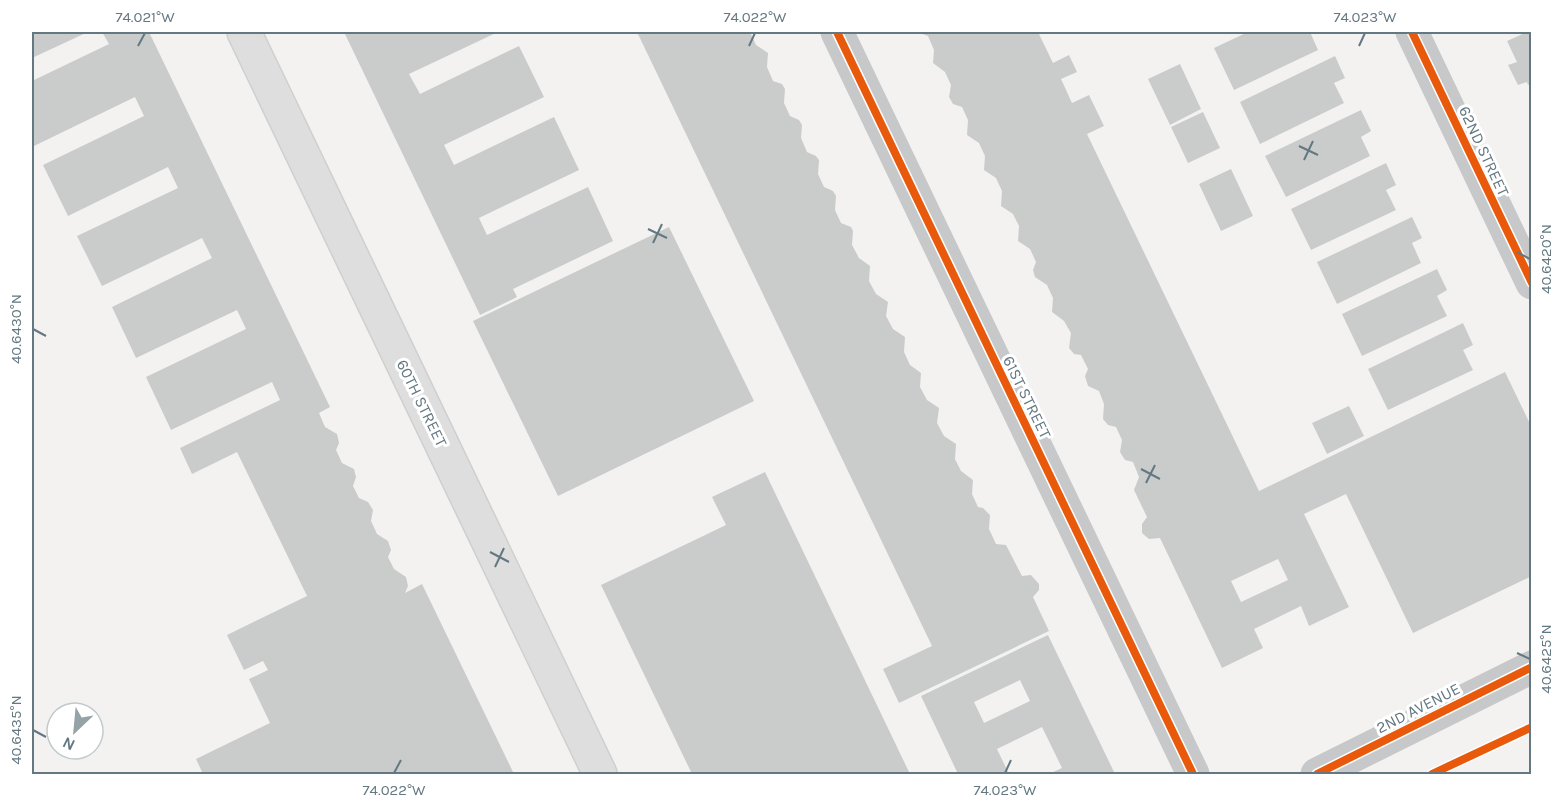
<svg xmlns="http://www.w3.org/2000/svg" width="1563" height="806" viewBox="0 0 1563 806" font-family="Karla,sans-serif">
<style>
.building{fill:#cacccc;fill-rule:evenodd}
.lines{fill:none;stroke-linecap:round;stroke-linejoin:round}
.major-casing{stroke:#cfcfcf;stroke-width:36}
.minor{stroke:#c7c8c9;stroke-width:33}
.major{stroke:#dddedd;stroke-width:33}
.cycleway-casing{stroke:#fff;stroke-width:11}
.cycleway{stroke:#e8590c;stroke-width:8}
.ticks{fill:none;stroke:#637881;stroke-width:2}
.labels{text-anchor:middle;dominant-baseline:central;stroke-width:6;stroke-linejoin:round;paint-order:stroke}
.street-label{font-size:16px;fill:#637881;stroke:#fff}
.neatline{fill:none;stroke:#637881;stroke-width:2}
.ticks-label{font-size:15px;text-anchor:middle;fill:#637881}
</style>
<rect width="100%" height="100%" fill="#f3f2f1"/>
<!-- building -->
<path class="building" d="M32 32H88L32 58Z
M102 32H149L330 407 319 413 325 427 337 434 339 443 336 450 342 463 354 469 356 477 353 486 359 498 368 502 373 510 371 521 377 534 388 541 391 550 388 557 394 569 406 577 408 586 405 593 422 584 514 774H203L196 759 270 723 249 679 268 670 263 661 244 670 227 635 307 596 237 452 192 474 180 448 280 400 272 382 171 430 146 377 246 329 237 310 136 358 112 307 212 258 202 238 102 286 77 236 178 188 168 167 68 216 43 165 144 116 135 97 34 146 32 141V81L109 44Z
M344 32H498L409 74 420 94 519 46 544 97 444 145 454 165 554 117 579 170 479 218 487 235 588 187 613 241 513 289 517 297 480 315Z
M637 32H750L756 45 768 53 767 67 773 81 782 84 785 89 784 103 790 116 799 120 802 125 801 138 807 152 816 156 819 160 818 174 824 187 833 191 836 196 835 210 841 223 851 227 853 231 852 245 859 258 870 266 869 281 876 294 888 302 886 316 893 329 905 337 904 352 910 365 921 373 920 387 927 400 939 408 937 423 944 436 956 444 955 459 961 471 973 480 972 494 978 507 983 508 990 515 989 529 996 544 1006 545 1022 576 1031 575 1039 584V590L1033 597 1049 631 899 703 883 669 932 646Z
M917 32H1038L1053 63 1069 55 1077 72 1061 79 1072 103 1089 95 1104 126 1087 134 1259 491 1505 372 1532 428V576L1413 633 1346 494 1304 514 1349 607 1309 626 1301 606 1254 629 1263 648 1222 668 1160 538 1149 539 1142 533V524L1147 517 1134 490 1139 477 1133 462 1125 460 1120 452 1122 440 1116 427 1108 425 1103 419 1104 404 1099 391 1088 386 1085 376 1088 369 1081 355 1074 354 1069 348 1071 333 1064 321 1052 312 1053 298 1047 285 1035 277 1033 270 1036 262 1030 249 1018 241 1019 226 1013 214 1001 206 1002 191 996 178 984 170 985 156 979 143 967 135 968 120 962 107 953 104 949 97 951 85 945 72 933 63 934 50 928 36ZM1278 559 1288 580 1241 602 1231 581Z
M1248 32H1310L1318 50 1234 90 1214 48Z
M1527 32H1532V83L1528 85 1527 82 1518 85 1508 65 1517 62 1507 41Z
M1335 56 1345 78 1334 83 1344 103 1260 144 1240 102Z
M1180 64 1201 109 1170 125 1148 79Z
M1361 110 1371 131 1361 137 1370 156 1286 197 1265 156Z
M1203 112 1220 148 1188 163 1171 127Z
M1386 163 1396 185 1386 190 1396 210 1311 250 1291 209Z
M1231 169 1253 216 1221 231 1199 184Z
M1412 217 1422 238 1412 243 1421 263 1337 304 1317 262Z
M669 227 754 401 558 496 473 321Z
M1437 269 1447 290 1437 296 1447 316 1362 356 1342 314Z
M1463 323 1473 345 1463 350 1473 370 1388 410 1368 369Z
M1349 406 1364 436 1327 454 1312 423Z
M765 472 910 774H692L601 585 726 525 712 497Z
M1048 635 1115 774H1049L1062 768 1042 727 997 749 1009 774H958L921 696ZM1020 680 1030 701 984 723 974 702Z"/>
<g class="lines">
<defs>
<path id="major" d="M244 32 600 774"/>
</defs>
<!-- major casing -->
<use href="#major" class="major-casing"/>
<!-- minor -->
<path class="minor" d="M837 32 1193 774
M1412 32 1532 283
M1317 774 1532 667"/>
<!-- major -->
<use href="#major" class="major"/>
<defs>
<path id="cycleway" d="M837 32 1193 774
M1412 32 1532 283
M1317 774 1532 667
M1432 774 1532 727"/>
</defs>
<!-- cycleway casing -->
<use href="#cycleway" class="cycleway-casing"/>
<!-- cycleway -->
<use href="#cycleway" class="cycleway"/>
</g>
<!-- ticks -->
<path class="ticks" d="M138 46 145 33M749 46 755 33M1359 46 1365 33M1299 146 1318 155M1304 160 1313 141M648 229 667 238M653 243 662 224M1517 252 1530 259M33 329 46 336M1141 469 1160 479M1146 483 1155 465M490 552 509 562M495 567 504 548M1517 653 1530 659M33 730 46 737M394 773 401 760M1005 773 1011 760"/>
<g class="labels">
<!-- street labels -->
<g class="street-label">
<text transform="translate(1484 151) rotate(65)">62ND STREET</text>
<text transform="translate(1027 397) rotate(64)">61ST STREET</text>
<text transform="translate(422 403) rotate(64)">60TH STREET</text>
<text transform="translate(1418 708) rotate(-27)">2ND AVENUE</text>
</g>
</g>
<!-- border -->
<rect width="1563" height="806" fill="none" stroke="#ffffff" stroke-width="66"/>
<!-- north arrow -->
<g transform="translate(75 731) rotate(206)"><circle r="28" fill="#ffffff" stroke="#c1c9cd" stroke-width="1.5"/>
<path d="M0-4.5L10 22L0 15L-10 22Z" fill="#95a3a8"/>
<text y="-9" font-size="16" font-weight="bold" text-anchor="middle" fill="#637881">N</text>
</g>
<rect x="33" y="33" width="1497" height="740" class="neatline"/>
<g class="ticks-label">
<text x="145" y="22">74.021°W</text>
<text x="755" y="22">74.022°W</text>
<text x="1365" y="22">74.023°W</text>
<text transform="translate(1546 259) rotate(-90)" y="5">40.6420°N</text>
<text transform="translate(16 329) rotate(-90)" y="5">40.6430°N</text>
<text transform="translate(1546 659) rotate(-90)" y="5">40.6425°N</text>
<text transform="translate(16 730) rotate(-90)" y="5">40.6435°N</text>
<text x="394" y="795">74.022°W</text>
<text x="1005" y="795">74.023°W</text>
</g>
</svg>
